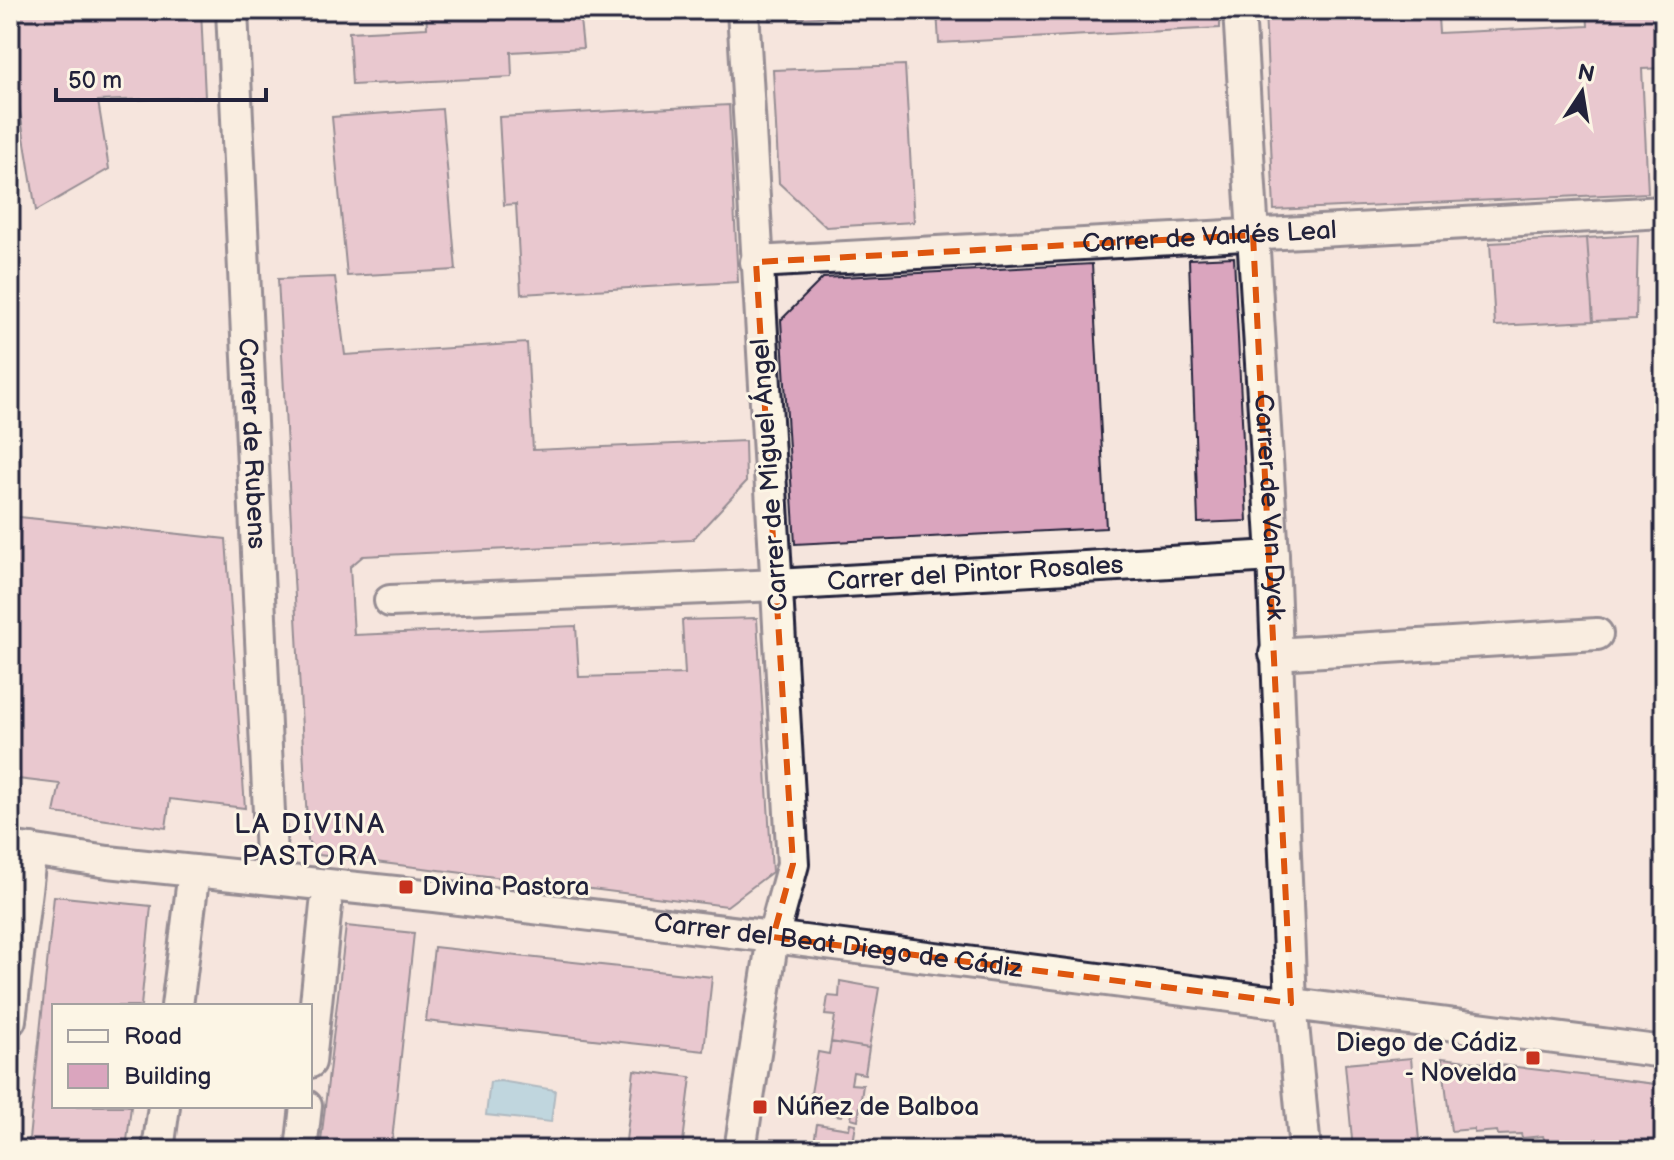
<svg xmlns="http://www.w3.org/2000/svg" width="1674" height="1160" viewBox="0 0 1674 1160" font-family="'Balsamiq Sans',sans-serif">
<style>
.water{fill:#7fc4e0;stroke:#5a839e;stroke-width:2}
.building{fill:#daa5be;stroke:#22223b;stroke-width:2}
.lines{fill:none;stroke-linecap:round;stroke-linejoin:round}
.minor-casing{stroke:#22223b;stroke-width:36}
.minor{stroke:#fcf5e5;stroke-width:30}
.marked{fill:none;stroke:#de560e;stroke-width:6;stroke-dasharray:16 10;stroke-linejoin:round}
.poi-dot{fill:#c8321e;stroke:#fcf5e5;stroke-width:3}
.labels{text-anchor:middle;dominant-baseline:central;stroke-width:6;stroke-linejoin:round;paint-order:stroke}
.street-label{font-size:26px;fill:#22223b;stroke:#fcf5e5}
.poi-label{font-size:26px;fill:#22223b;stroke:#fcf5e5;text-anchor:start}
.neighbourhood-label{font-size:28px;letter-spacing:2px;fill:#22223b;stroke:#fcf5e5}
</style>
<rect width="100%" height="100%" fill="#f5e5dd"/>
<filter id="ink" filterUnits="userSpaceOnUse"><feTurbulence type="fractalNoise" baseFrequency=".0125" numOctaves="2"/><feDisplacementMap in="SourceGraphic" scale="16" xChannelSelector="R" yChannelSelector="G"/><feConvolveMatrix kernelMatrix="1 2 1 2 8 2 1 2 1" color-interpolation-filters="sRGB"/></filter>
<g filter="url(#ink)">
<!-- water -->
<path class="water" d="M500 1081 555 1090 551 1122 486 1115 490 1082Z"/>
<!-- building -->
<path class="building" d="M10 10H201L205 97 98 101 109 169 36 211 10 50Z
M426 10H579L583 48 511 52 512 77 352 85 349 32 427 28Z
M769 10H937L770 20Z
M937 10H1220V28L939 43Z
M1265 10H1387V18L1438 17 1439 33 1588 26 1587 10H1664V68L1642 69 1648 193 1274 210Z
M905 65 914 222 826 227 779 183 773 70Z
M729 105 738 282 521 294 516 204 504 205 499 117Z
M442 109 456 270 347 276 332 117Z
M1638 235 1636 319 1593 321 1587 238Z
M1587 238 1593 321 1495 326 1490 243Z
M1234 257 1247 521 1198 523 1189 259Z
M1092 264 1106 528 795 544 781 320 823 278Z
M335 277 345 355 527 343 533 450 745 441 746 482 692 540 363 556 350 567 354 635 576 626 579 677 685 674 682 620 757 618 772 872 727 906 319 855 308 841 278 279Z
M10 516 226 539 245 808 170 799 166 828 54 813 60 784 10 778Z
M54 896 151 906 141 1006H54V1106H131L126 1150 28 1149Z
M346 926 414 933 391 1150H320Z
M434 947 712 977 704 1051 426 1021Z
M840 981 879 988 869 1048 831 1042 835 1016 825 1015 828 996 839 997Z
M831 1042 869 1048 865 1074 853 1072 851 1084 863 1085 858 1120 851 1118 852 1113 843 1112 841 1116 819 1112 821 1101 810 1099 818 1052 829 1054Z
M1411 1058 1420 1150H1353L1345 1064Z
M1442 1058 1655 1084 1663 1149 1615 1150V1145L1592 1148V1142L1568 1144V1139L1545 1142 1543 1136 1522 1138 1521 1134 1498 1135 1497 1131 1474 1133V1129L1451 1131Z
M634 1070 691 1077 682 1150H625Z
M850 1123 856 1124 852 1150H802L813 1149 817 1124 849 1129Z"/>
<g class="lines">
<defs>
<g id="minor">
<path id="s1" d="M232 10 272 878"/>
<path id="s2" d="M1239 10 1273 556 1291 1003 1305 1150"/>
<path id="s3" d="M756 262 1664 212"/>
<path id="s4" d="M390 601 777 585 1273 556"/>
<path d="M1275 654 1597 634"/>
<path id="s5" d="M10 847 108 862 434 896 773 937 1664 1052"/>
<path d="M177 1006 194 871"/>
<path d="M10 1020 31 850"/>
<path d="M310 1062 326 905"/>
<path d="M158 1150 164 1106"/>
<path d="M301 1150 306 1106"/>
<path d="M740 1150 773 937 793 864 743 10"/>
</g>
</defs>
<!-- minor casing -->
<use href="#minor" class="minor-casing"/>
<!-- minor -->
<use href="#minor" class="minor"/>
</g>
</g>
<!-- marked area -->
<path d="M0 0H1674V1160H0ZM1253 235 1291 1003 773 937 793 864 756 262Z" fill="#f5e5dd" fill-opacity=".55" fill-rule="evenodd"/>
<path class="marked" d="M1253 235 1291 1003 773 937 793 864 756 262Z"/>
<!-- markers -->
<g class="poi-dot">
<rect x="398" y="879" width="16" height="16" rx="4"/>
<rect x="1525" y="1050" width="16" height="16" rx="4"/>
<rect x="752" y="1099" width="16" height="16" rx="4"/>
</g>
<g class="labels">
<!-- street labels -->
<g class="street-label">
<text stroke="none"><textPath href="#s3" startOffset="454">Carrer de Valdés Leal</textPath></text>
<text stroke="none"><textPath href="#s1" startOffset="434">Carrer de Rubens</textPath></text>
<text transform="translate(770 475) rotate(-94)">Carrer de Miguel Ángel</text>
<text stroke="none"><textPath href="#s2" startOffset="498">Carrer de Van Dyck</textPath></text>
<text stroke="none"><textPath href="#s4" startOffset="586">Carrer del Pintor Rosales</textPath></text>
<text stroke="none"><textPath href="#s5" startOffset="834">Carrer del Beat Diego de Cádiz</textPath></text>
</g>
<!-- poi labels -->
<g class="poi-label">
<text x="422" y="887">Divina Pastora</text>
<text x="1517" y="1043" text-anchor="end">Diego de Cádiz<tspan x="1517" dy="30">- Novelda</tspan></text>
<text x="776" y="1107">Núñez de Balboa</text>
</g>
<!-- neighbourhood labels -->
<g class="neighbourhood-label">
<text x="310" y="824">LA DIVINA<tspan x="310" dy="32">PASTORA</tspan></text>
</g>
</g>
<!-- margin -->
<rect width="1674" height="1160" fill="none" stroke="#fcf5e5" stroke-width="40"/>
<rect x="20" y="20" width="1634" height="1120" fill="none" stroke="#22223b" stroke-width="3" filter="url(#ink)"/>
<!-- legend -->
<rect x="52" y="1004" width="260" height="104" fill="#fcf5e5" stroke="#a5a1a1" stroke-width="2"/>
<rect x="68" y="1030" width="40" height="12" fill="#fcf5e5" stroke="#a5a1a1" stroke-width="2"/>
<text x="124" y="1044" font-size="24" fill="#22223b">Road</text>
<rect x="68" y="1064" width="40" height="24" fill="#daa5be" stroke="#a5a1a1" stroke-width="2"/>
<text x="124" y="1084" font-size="24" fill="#22223b">Building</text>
<!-- north arrow -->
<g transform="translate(1582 92) rotate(12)" stroke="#fcf5e5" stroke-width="6" paint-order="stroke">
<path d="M0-6L14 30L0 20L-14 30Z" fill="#22223b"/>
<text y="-12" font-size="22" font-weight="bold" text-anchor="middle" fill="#22223b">N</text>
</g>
<!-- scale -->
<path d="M56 88v12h210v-12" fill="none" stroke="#22223b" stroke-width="4"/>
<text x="68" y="88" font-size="24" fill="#22223b" stroke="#fcf5e5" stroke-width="6" paint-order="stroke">50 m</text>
</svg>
